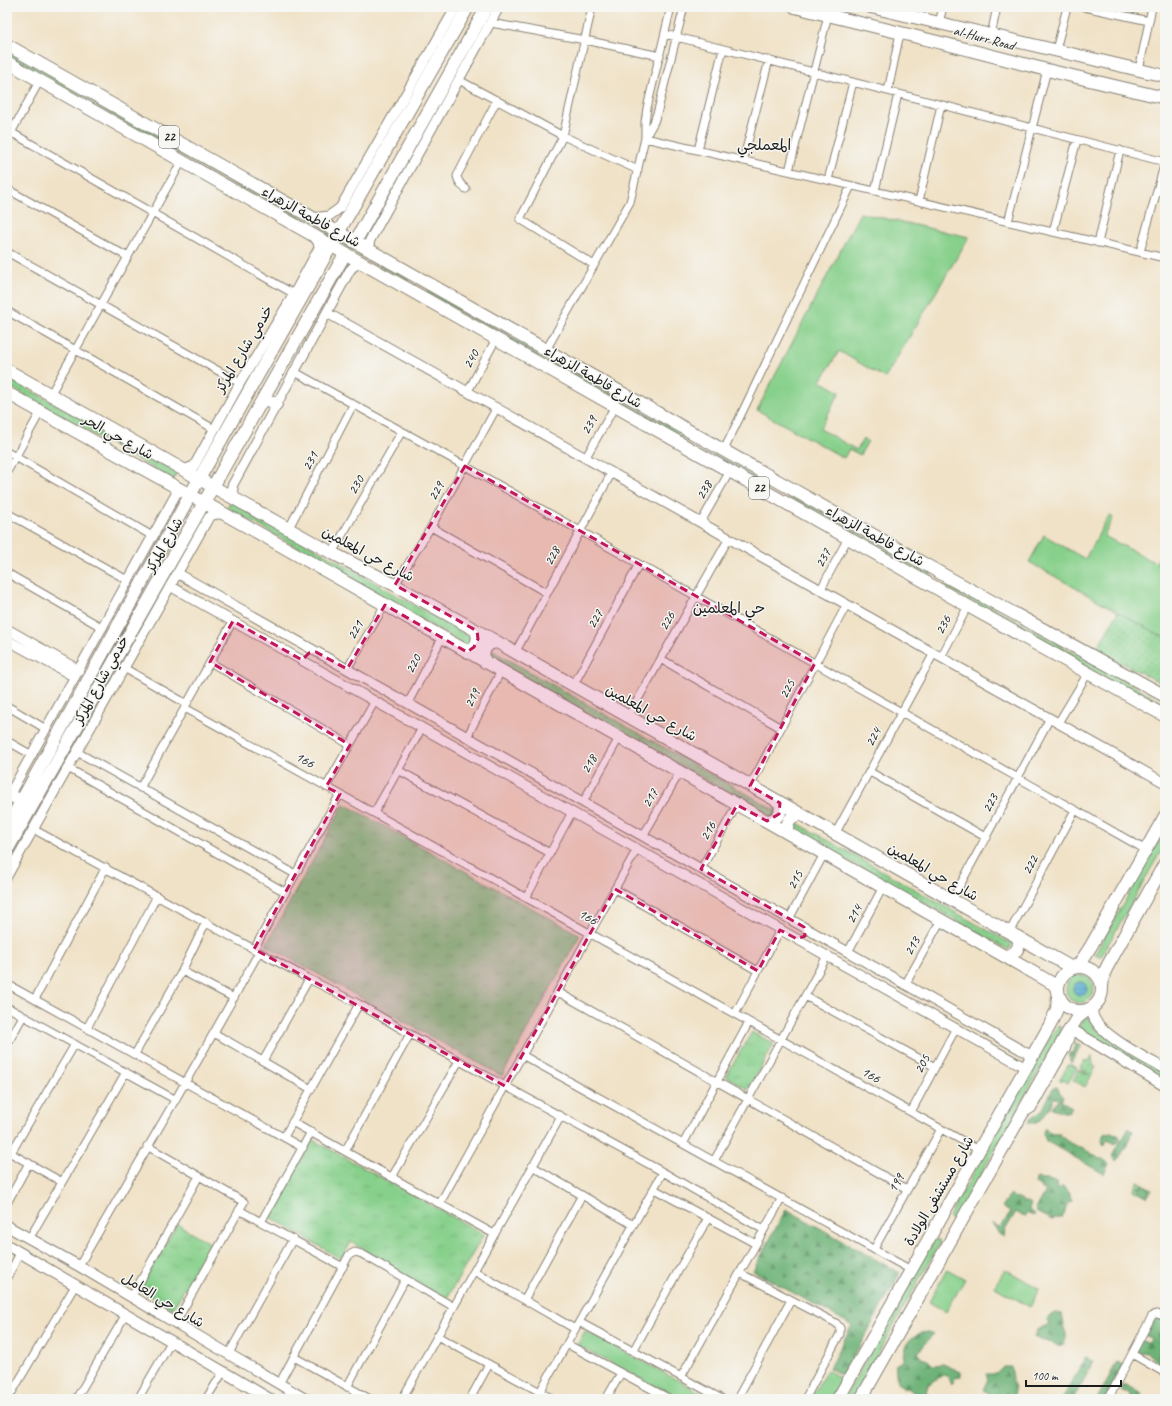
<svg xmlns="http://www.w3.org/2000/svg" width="1172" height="1406" viewBox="0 0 1172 1406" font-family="Caveat,'Playpen Sans Arabic',sans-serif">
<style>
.grass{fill:url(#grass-dots);stroke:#527654}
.forest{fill:url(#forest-firs);stroke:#44674a}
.park{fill:url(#park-tufts);stroke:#527654}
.garden{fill:#87d08b;stroke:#527654}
.water{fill:url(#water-rules);stroke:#386376}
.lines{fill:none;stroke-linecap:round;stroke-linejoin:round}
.minor-casing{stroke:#867f72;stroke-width:9}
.tertiary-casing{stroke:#867f72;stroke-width:11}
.secondary-casing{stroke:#867f72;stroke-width:12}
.primary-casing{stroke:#867f72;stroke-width:14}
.trunk-casing{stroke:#867f72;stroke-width:14}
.minor{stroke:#fff;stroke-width:7}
.tertiary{stroke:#fff;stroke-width:9}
.secondary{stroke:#fff;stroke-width:10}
.primary{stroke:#fff;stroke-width:12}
.trunk{stroke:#fff;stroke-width:12}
.marked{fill:#c2185b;fill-opacity:0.2;stroke:#c2185b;stroke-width:3;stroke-dasharray:8 5;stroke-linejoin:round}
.labels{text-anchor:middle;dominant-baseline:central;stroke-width:3;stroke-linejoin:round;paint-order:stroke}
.shield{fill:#f6f6f2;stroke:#5d5d5c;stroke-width:1}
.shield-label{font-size:13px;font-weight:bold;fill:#1c1c1c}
.street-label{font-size:14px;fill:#1c1c1c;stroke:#f6f6f2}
.neighbourhood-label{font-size:15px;fill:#1c1c1c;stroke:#f6f6f2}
</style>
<defs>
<pattern id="grass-dots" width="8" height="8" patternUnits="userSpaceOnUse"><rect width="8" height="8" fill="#87d08b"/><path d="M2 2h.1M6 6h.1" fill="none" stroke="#74b277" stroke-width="1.8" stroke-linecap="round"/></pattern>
<pattern id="forest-firs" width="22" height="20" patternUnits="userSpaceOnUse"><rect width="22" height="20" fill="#6db277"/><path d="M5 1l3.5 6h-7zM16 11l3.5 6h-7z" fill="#599061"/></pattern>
<pattern id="park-tufts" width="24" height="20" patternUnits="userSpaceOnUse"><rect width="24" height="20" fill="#87d08b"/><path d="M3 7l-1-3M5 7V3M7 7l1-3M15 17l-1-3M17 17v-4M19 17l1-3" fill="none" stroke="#74b277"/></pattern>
<pattern id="water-rules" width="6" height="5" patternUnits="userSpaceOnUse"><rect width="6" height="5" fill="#53aad0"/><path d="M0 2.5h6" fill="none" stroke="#448aa8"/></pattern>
</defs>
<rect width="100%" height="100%" fill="#f6f6f2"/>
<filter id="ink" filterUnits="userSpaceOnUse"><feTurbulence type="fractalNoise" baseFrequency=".025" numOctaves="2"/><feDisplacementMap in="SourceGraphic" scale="8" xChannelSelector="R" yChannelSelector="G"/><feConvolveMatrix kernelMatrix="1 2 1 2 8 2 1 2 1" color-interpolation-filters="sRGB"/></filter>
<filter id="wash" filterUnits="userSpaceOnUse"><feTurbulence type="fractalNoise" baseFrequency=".012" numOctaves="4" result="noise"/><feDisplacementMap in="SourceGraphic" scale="16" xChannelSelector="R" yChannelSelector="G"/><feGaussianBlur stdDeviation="0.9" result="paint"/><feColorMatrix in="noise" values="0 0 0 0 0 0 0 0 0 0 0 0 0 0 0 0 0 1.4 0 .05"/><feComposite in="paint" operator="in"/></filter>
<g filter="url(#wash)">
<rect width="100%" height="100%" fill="#f0e2c7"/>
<!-- grass -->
<path class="grass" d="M7 49 408 278V282L7 57Z
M428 290 931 573 932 577 931 578 426 293Z
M7 377 177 472 173 480 7 385Z
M231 500 475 640 470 648 227 507Z
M1118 612 1165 638V685L1096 650Z
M489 649 777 811 773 818 485 656Z
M792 820 1012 944 1009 950 788 827Z
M1092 1056 1093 1065 1096 1067 1085 1087 1073 1080 1079 1070 1088 1074V1073L1080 1068 1084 1061 1090 1060Z
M1069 1064 1077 1068 1068 1083 1062 1080 1061 1082 1059 1080Z
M1138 1181 1152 1189 1147 1198 1133 1190Z"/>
<!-- forest -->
<path class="forest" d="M1074 1042 1082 1047H1080L1071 1063 1068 1054 1074 1051 1073 1049 1075 1046Z
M1055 1087H1057L1059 1091 1063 1097 1061 1101 1072 1107 1068 1112H1064L1052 1108V1106L1060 1099 1058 1098H1054C1048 1109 1044 1124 1028 1123L1030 1119 1042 1111 1053 1088Z
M1128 1128 1133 1131 1126 1147 1117 1161 1112 1156Z
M1044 1129H1047C1049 1134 1055 1134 1060 1134L1061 1137H1063C1073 1147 1089 1149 1099 1159H1103L1109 1164 1104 1174 1046 1141 1043 1133Z
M1106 1132 1108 1133 1111 1132 1119 1135 1120 1140 1114 1144 1108 1139 1106 1141 1105 1145 1103 1144C1101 1139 1103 1136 1106 1132Z
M1039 1178 1042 1179H1046L1057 1183 1058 1190 1061 1187H1064L1069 1194 1072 1201 1067 1204 1065 1212 1062 1217 1052 1220 1036 1212 1035 1207H1037L1046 1191 1035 1184 1036 1179Z
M1143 1184 1149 1189 1148 1193 1146 1197 1139 1193V1191L1137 1189 1139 1187H1142Z
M1011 1194 1015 1199 1016 1197 1021 1199 1023 1202H1028L1031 1204 1029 1210 1035 1215 1034 1216 1027 1212 1024 1217 1016 1212 1005 1230 1004 1237 999 1234 992 1223 1001 1228 1010 1212 1002 1207Z
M786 1209 900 1273 843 1376 829 1368 852 1325 753 1271Z
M1054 1313 1062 1314 1064 1325 1063 1327C1067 1334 1067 1337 1064 1344L1058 1346C1049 1340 1042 1342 1034 1337L1037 1330 1049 1324 1047 1320Z
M1156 1313 1165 1319V1338L1163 1342 1165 1344V1369C1158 1362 1153 1356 1144 1352L1140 1354 1136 1349 1141 1341 1148 1342 1152 1339 1144 1335Z
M928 1332 933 1334 918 1353 921 1358 928 1360 933 1365 943 1364 961 1372V1376L956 1377 952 1384 947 1376 943 1375 933 1381 928 1385 926 1391 928 1395 934 1399H929L927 1396C921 1398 913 1394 910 1389L904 1388 897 1382 895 1365 903 1361C906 1343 909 1334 928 1332Z
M1086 1357 1094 1362 1073 1399H1062Z
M1117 1362 1124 1365 1105 1399H1097Z
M1003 1367H1011L1013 1378 1012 1380C1016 1388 1016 1391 1012 1399H1000L983 1390 988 1379 986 1374H996Z
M1125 1384 1136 1391 1142 1394 1140 1399H1131L1129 1393 1122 1391 1121 1386Z"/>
<!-- park -->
<path class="park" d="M344 804 580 935 502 1076 266 945Z
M752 1032 774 1044 748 1090 726 1076Z
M313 1140 484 1234 446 1300 351 1242 341 1259 269 1216Z
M177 1224 210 1243 173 1309 139 1290Z"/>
<!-- garden -->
<path class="garden" d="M860 213 969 237 885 378 839 351 821 381 840 392 820 429 857 450 863 439 868 441 860 455 849 449 844 458 757 410Z
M1109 515 1113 518 1104 536 1156 563 1165 546V638L1029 562 1044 535 1085 559Z
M949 583 1165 703V711L944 586 946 584Z
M1165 830V844L1101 957 1095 954Z
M1066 989a14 14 0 1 1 28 0a14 14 0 1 1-28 0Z
M1088 1016 1096 1029 1165 1072V1080L1083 1030 1077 1028Z
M1058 1026 1061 1027V1032L966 1201 954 1220 950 1219 949 1216 1055 1029Z
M934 1239 939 1240 940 1243 852 1399H844Z
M947 1269 965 1279 946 1312 929 1302Z
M1005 1269 1040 1289 1030 1307 995 1287Z
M585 1331 713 1399H679L577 1345Z
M827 1370 842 1379 830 1399H810Z"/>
<!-- water -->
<path class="water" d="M1073 989a7 7 0 1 1 14 0a7 7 0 1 1-14 0Z"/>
</g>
<g filter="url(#ink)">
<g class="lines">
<defs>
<path id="minor" d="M592 7 563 136 520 219 594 265
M1084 7 1149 21
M491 23 585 40 660 56
M939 23 943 7
M665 34 1165 162
M991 35 997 7
M1056 50 1067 7
M1139 70 1152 7
M459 80 563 136 638 170
M888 91 900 33
M7 130 294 294
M646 136 654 122 658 110 684 7
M645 138 1165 258
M7 140 40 80
M698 150 723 49
M743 161 769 60
M789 171 828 15
M828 180 853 82
M7 189 128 257
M466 189C461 185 458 182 457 176L497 100
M875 191 898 94
M919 201 941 105
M1008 222 1047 70
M1053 232 1077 140
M1098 243 1120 150
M7 252 240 383
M1140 252 1165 162
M7 311 214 429
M546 350 630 202 645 138V122L647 108 671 7
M295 372 465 466 1146 850
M468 391 496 339
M50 395 182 161
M724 450 851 186
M7 452 154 537
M586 457 615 406
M7 472 41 411
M7 513 129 581
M701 522 730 471
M431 527 547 593
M289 528 353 405
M332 553 402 431
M7 573 103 628
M395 585 431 527 497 407
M821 589 848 538
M515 653 612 472
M941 657 968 606
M661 659 781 728
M210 662 350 745
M124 668 187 704
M347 669 385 605
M573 686 639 564
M408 703 442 638
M7 706 46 729
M185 708 979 1150
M628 717 729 538
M1058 723 1088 673
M467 737 501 671
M7 741 32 755
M77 752 295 874
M68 768 285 892
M398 770 550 853
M870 772 987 838
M750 786 847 604
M326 787 375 701
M140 788 233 621
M583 802 619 738
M374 813 422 728
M33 829 309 979 359 1004 410 1034 663 1172 764 1230
M835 834 934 653
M643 836 680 772
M701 869 737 805
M615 889 758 971
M526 898 572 812
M952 900 1050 718
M789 919 824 854
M1009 933 1075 810
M254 949 340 794
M848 952 883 887
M182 971 234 998
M7 984 303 1148
M905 985 941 920
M558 992 907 1189
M805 996 935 1067
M35 999 106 867
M7 1007 176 1100
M735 1014 780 930
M87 1028 157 896
M214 1033 311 1089
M7 1045 23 1016
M135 1054 182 971 206 922
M522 1055 911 1270
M263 1061 309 979
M911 1112 956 1028
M1022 1115 1032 1109 1066 1049 1070 1038
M292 1122 494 1234
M284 1137 359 1004
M683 1144 749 1022
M147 1146 244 1202 175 1324
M7 1151 62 1182
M345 1151 410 1034
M11 1153 75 1044
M714 1161 827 956
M532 1166 633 1225
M392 1177 459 1061
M654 1189 756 1244
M7 1203 29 1163
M440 1203 637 849
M239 1210 343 1267
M261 1222 311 1132
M29 1239 126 1072
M874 1249 941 1129
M79 1266C139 1161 201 1058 259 952
M474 1271 575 1329
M740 1273 836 1323 840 1328V1334L805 1399
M7 1278 20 1253
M131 1298 199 1176
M524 1300 582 1195
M579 1322 722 1399
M437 1336 553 1399
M567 1344 670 1399
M633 1351 708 1218
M1132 1354 1165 1373
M228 1355 293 1239
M294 1357 370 1399
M681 1377 782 1198
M279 1384 349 1255 355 1252 362 1254 454 1307
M347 1387 405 1280
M8 1399 76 1284
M76 1399 126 1314
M138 1399 171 1342
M206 1399 223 1372
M402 1399 561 1116
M470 1399 489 1364
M536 1399 663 1172
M606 1399 621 1373
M737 1399 791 1300
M1108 1399 1152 1316C1156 1312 1160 1315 1165 1317"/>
<path id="tertiary" d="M312 218 329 216 340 208 456 7
M373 253 369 245 370 240 499 7
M327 313 1165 783
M180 468 186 469 194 466 240 383 294 294 319 248C319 243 317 239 312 236
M239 501 235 497 232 486 350 270C354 265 357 264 364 264
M177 573 1032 1056
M170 586 1026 1068
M7 629 79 670
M7 640 75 677
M7 799 176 494V491L172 485
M7 876 209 517C214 514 219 513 225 515"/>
<path id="secondary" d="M1093 1007C1085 1029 1149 1060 1165 1069
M1067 1034 1072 1032H1076L1165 1086
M7 1226 79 1266 305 1399
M7 1245 270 1399"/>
<path id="primary" d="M795 7 954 46 1047 70 1165 98
M871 7 1165 76
M338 233 468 7
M355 242 487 7
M7 370 226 494 332 553 395 585 497 642 1072 968 1080 963 1091 946 1165 816
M7 393 264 536 1043 978 1055 985 1057 991
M264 398 276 404
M466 651C476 649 480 640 476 631
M485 662C481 651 486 643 497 642
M10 795 21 801
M767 821C777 820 783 812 780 803
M7 827 199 479 331 246
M788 833C785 823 790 816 800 814
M7 850 345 254
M1005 956C1016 955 1021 947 1018 937
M1058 989a22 22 0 1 1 44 0a22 22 0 1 1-44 0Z
M1102 986 1104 973 1108 965 1165 863
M838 1399 1050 1025 1057 1009 1058 995
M861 1399 1067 1034 1077 1018 1086 1011"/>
<path id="trunk" d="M7 45 951 579 1165 696
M7 62 968 606 1165 716"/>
</defs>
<!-- minor casing -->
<use href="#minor" class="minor-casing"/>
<!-- tertiary casing -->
<use href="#tertiary" class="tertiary-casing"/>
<!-- secondary casing -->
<use href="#secondary" class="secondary-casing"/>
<!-- primary casing -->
<use href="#primary" class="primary-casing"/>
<!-- trunk casing -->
<use href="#trunk" class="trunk-casing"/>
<!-- minor -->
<use href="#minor" class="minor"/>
<!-- tertiary -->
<use href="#tertiary" class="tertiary"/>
<!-- secondary -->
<use href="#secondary" class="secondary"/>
<!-- primary -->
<use href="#primary" class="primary"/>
<!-- trunk -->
<use href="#trunk" class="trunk"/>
</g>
</g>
<!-- marked area -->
<path class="marked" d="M465 466 815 663 750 786 780 803 779 814 767 821 737 805 701 869 804 927 805 936 797 939 780 930 758 971 615 889 505 1086 254 949 340 794 326 787 350 745 210 662 233 621 302 660 309 653 316 652 347 669 385 605 467 652 474 647 478 639 477 631 395 585Z"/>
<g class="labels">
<!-- shield labels -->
<g class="shield">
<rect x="159" y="126" width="20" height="22" rx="3"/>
<rect x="749" y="477" width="20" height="22" rx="3"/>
</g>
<g class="shield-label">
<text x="169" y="137">22</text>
<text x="759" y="488">22</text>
</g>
<!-- street labels -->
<g class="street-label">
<text transform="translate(984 38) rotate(15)">al-Hurr Road</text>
<text transform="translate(311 217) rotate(29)">شارع فاطمة الزهراء</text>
<text transform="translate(244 349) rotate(-59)">خدمي شارع المركز</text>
<text transform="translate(471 359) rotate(-61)">240</text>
<text transform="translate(593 377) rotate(30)">شارع فاطمة الزهراء</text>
<text transform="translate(589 425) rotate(-61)">239</text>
<text transform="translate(118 437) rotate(29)">شارع حي الحر</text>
<text transform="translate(310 461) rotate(-62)">231</text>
<text transform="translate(356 485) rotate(-60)">230</text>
<text transform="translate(704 490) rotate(-60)">238</text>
<text transform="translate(436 491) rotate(-61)">229</text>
<text transform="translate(875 536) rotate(29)">شارع فاطمة الزهراء</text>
<text transform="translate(164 545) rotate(-60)">شارع المركز</text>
<text transform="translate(368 554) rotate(28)">شارع حي المعلمين</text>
<text transform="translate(552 556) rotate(-62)">228</text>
<text transform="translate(823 558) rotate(-62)">237</text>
<text transform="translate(595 619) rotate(-61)">227</text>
<text transform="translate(667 621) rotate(-61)">226</text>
<text transform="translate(943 625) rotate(-62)">236</text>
<text transform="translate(355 630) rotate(-60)">221</text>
<text transform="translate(413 664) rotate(-62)">220</text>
<text transform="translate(101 680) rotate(-61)">خدمي شارع المركز</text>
<text transform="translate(787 689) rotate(-62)">225</text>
<text transform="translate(472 698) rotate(-63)">219</text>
<text transform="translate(651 713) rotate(29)">شارع حي المعلمين</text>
<text transform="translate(873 737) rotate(-62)">224</text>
<text transform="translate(305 760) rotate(29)">166</text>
<text transform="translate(589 764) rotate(-61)">218</text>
<text transform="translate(650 798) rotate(-60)">217</text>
<text transform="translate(990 803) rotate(-62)">223</text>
<text transform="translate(708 831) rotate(-61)">216</text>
<text transform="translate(1030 865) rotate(-62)">222</text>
<text transform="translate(933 872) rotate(30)">شارع حي المعلمين</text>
<text transform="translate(795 880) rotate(-62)">215</text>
<text transform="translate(854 914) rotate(-62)">214</text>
<text transform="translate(588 917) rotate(29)">166</text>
<text transform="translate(912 946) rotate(-61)">213</text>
<text transform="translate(922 1064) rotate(-62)">205</text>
<text transform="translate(871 1075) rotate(29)">166</text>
<text transform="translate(896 1183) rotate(-61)">199</text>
<text transform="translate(939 1191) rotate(-60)">شارع مستشفى الولادة</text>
<text transform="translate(163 1300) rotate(31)">شارع حي العامل</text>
</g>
<!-- neighbourhood labels -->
<g class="neighbourhood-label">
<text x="764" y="145">المعملجي</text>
<text x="729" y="608">حي المعلمين</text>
</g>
</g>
<!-- margin -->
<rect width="1172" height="1406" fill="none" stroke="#f6f6f2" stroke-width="24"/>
<!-- scale -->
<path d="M1026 1380v6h95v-6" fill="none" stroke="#1c1c1c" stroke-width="2"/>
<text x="1032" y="1380" font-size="12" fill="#1c1c1c" stroke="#f6f6f2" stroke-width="3" paint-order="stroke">100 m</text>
</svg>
